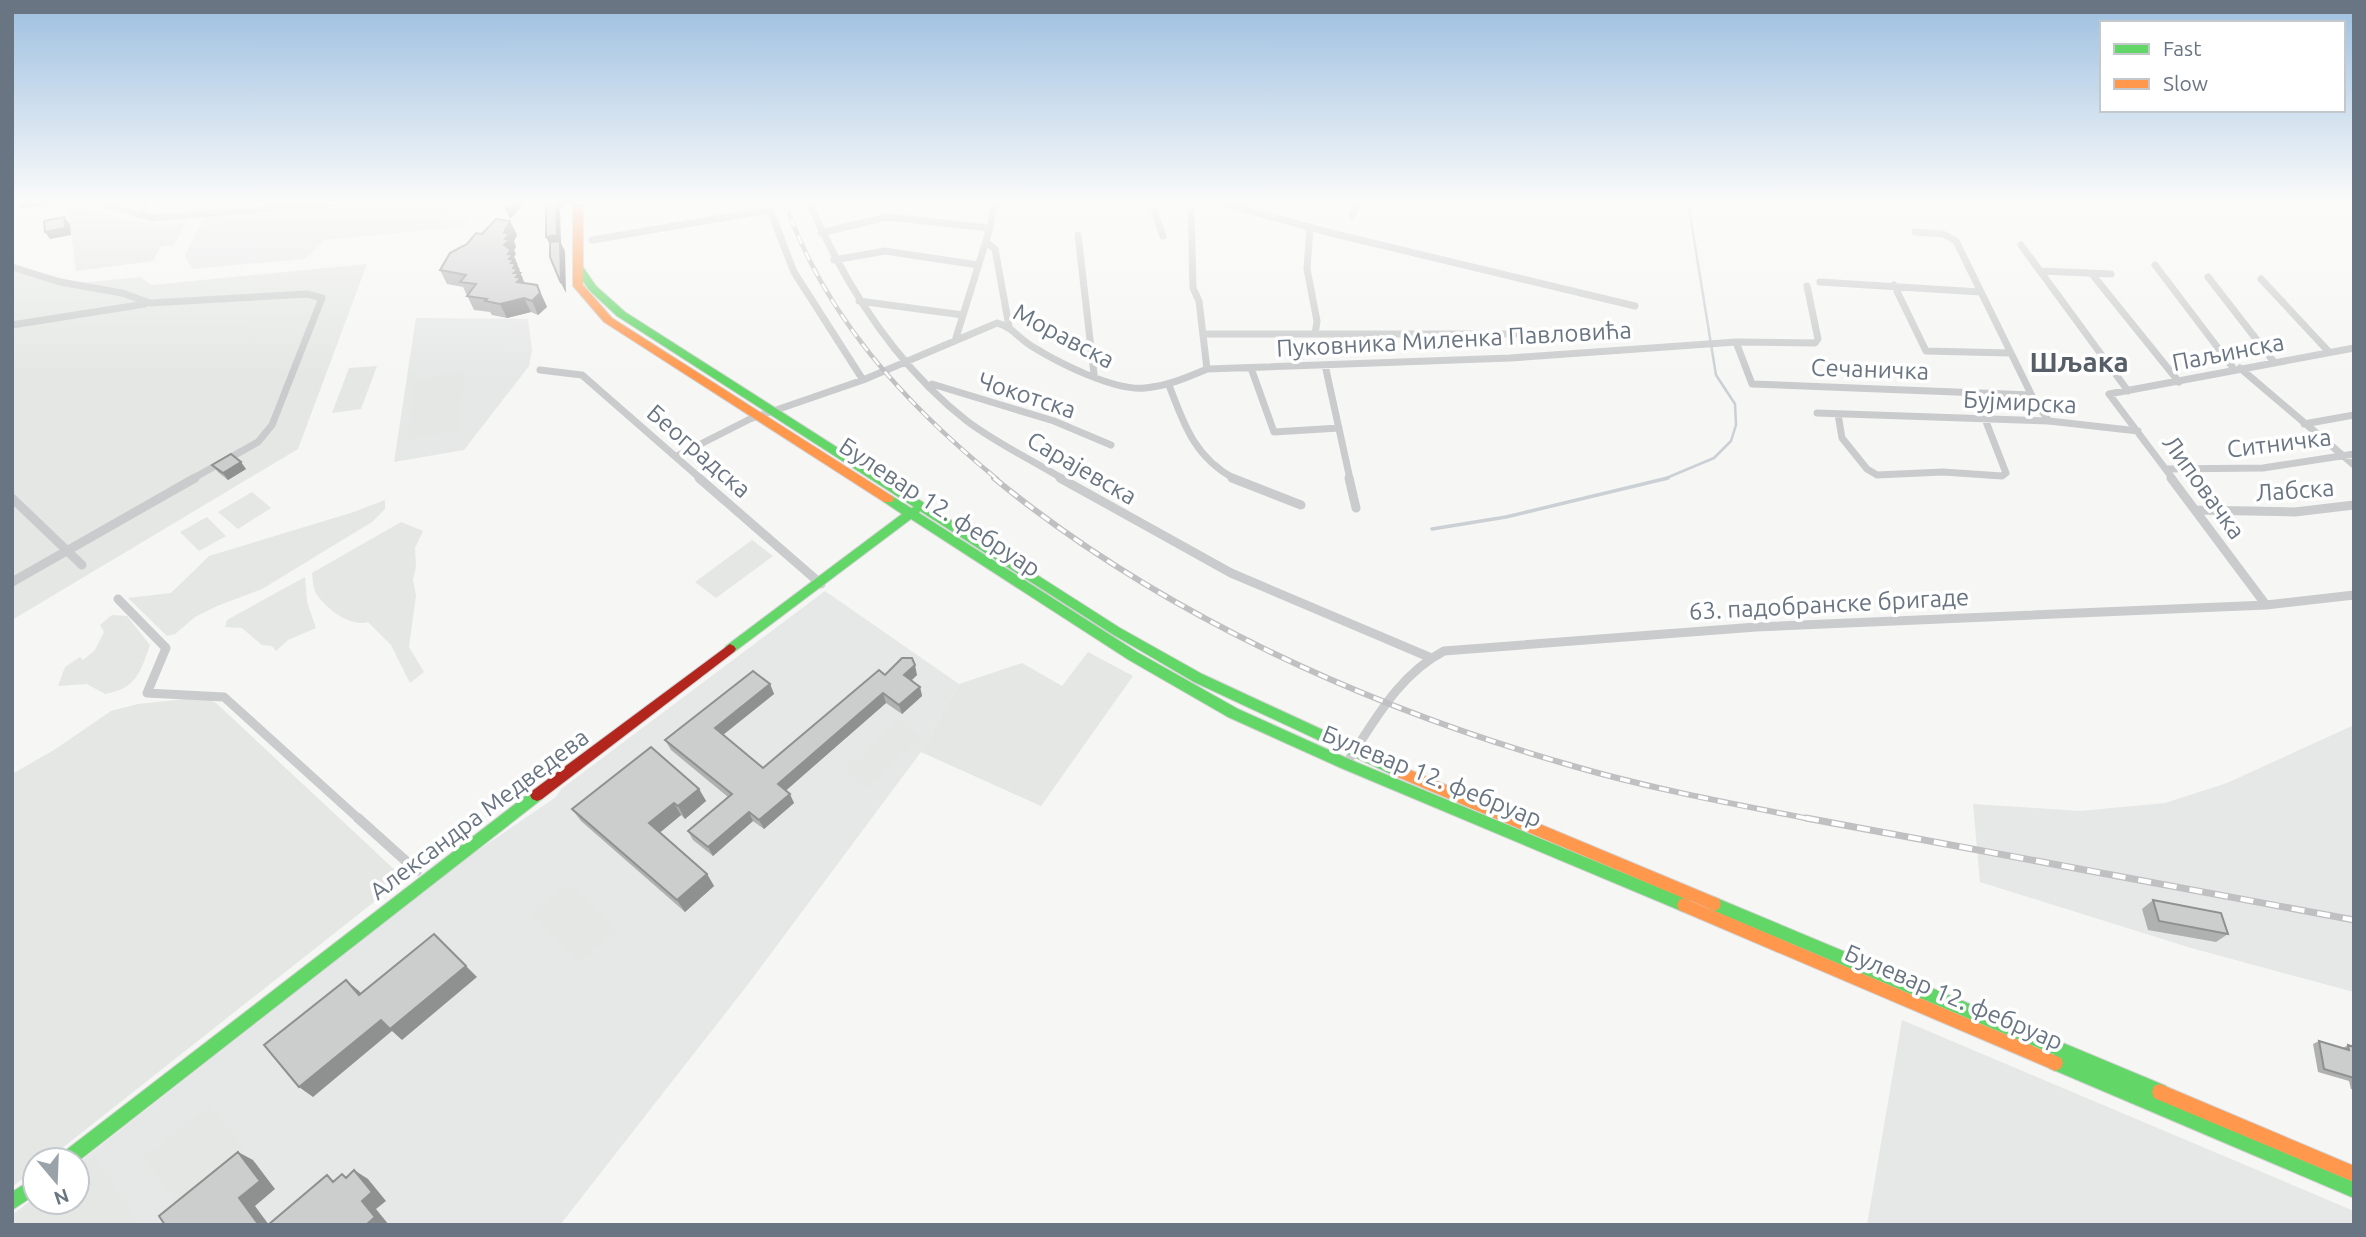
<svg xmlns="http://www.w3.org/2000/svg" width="2366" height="1237" viewBox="0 0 2366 1237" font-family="Ubuntu,sans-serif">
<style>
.built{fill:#e6e7e7}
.green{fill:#e4e7e3}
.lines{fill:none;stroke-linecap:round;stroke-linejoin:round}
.stream-far1{stroke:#cad0d3;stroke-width:2.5}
.stream{stroke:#cad0d3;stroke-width:3.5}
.fast-casing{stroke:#d2d2d3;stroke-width:2}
.slow-casing{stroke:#d2d2d3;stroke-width:2}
.jam-casing{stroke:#d2d2d3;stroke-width:2}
.street-far2{stroke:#cacbcc;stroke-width:7}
.street-far1{stroke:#cacbcc;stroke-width:9}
.street{stroke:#cacbcc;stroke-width:10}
.fast{fill:#63d668;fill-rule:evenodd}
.slow{fill:#ff974d;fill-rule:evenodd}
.jam{fill:#b3261e;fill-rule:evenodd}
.rail-far2-casing{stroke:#c0c0c2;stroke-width:4.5}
.rail-far1-casing{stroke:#c0c0c2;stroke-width:6}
.rail-casing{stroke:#c0c0c2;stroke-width:7}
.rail-far2{stroke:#fff;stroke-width:2.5;stroke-dasharray:9;stroke-linecap:butt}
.rail-far1{stroke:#fff;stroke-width:3.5;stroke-dasharray:10;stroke-linecap:butt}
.rail{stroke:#fff;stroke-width:4.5;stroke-dasharray:13;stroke-linecap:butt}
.wall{fill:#afb0b0}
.shaded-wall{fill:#8f9090}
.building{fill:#cccdcd;stroke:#8f9090;stroke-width:2}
.labels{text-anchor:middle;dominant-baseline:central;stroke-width:7;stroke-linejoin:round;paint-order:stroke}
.street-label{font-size:24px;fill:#697582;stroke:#fff}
.quarter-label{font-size:28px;font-weight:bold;fill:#565f68;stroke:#fff}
</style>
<rect width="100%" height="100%" fill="#f6f6f5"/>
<!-- built -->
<path class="built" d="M411 202H452L445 220 468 218 464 227 324 240 305 259 192 269 185 256 204 217Z
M416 318 528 319 532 350 529 366 464 450 394 462Z
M825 591 959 684 921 752 749 983 560 1225H12V1215L35 1197V1202H77V1164L474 853 556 797 561 789Z
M2354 725V992L2191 948 1980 882 1973 804 2080 811 2165 803 2227 783Z
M1902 1020 2354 1211V1225H1867Z"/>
<!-- green -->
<path class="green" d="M67 202 130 221 157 224 186 223 174 245 160 247 153 261 76 271Z
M367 264 298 449 12 620V265L78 283 141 277 151 285Z
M377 366 361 409 332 413 349 368Z
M464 373 458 430 408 439 415 381Z
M252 492 271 508 238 529 218 512Z
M385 500V509L372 522 262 589 217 606 195 617 175 634 167 636 128 598 171 593 209 556 354 512Z
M207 517 226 536 199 551 180 532Z
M401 522 423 531 415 548 416 567 413 580 416 595 409 647 424 672 410 683 391 645 368 622C350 627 328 610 317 595 313 589 313 580 312 573Z
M752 540 773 556 716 598 695 582Z
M305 577 307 602 316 628 288 640 276 651 272 646 262 645 242 628 225 627 227 620Z
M112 615 127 616 150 645C140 673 137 688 105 694L87 684 58 686 65 667 80 657 83 660 95 650 104 632 100 625Z
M1088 652 1133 676 1041 806 921 752 959 684 1022 663 1062 686Z
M204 697 216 703 397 872 398 883 47 1160H35V1169L12 1187V774L54 750 111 711 138 704Z
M899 720 922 736 868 787 844 770Z
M568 883 617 930 579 962 531 914Z
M210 1105 245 1150 178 1205 144 1158Z
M95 1158 141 1225H12V1221L37 1202H77V1171Z"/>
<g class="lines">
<!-- stream-far1 -->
<path class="stream-far1" d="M1664 479 1714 458 1731 441 1736 425 1735 404 1716 375 1688 202"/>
<!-- stream -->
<path class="stream" d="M1432 529 1506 517 1668 478"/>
<defs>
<path id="fast" d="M580 266 583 267 596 286 625 312 1120 628 1202 674 1403 767 1405 771 1403 775 1398 777 1393 775 1194 682 1112 634 920 511 919 513 1137 652 1238 709 1351 760 1689 900 1691 905 1689 910 1684 912 1679 910 1341 768 1228 717 1129 660 911 519 734 652H726L724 649 726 646 902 514 884 502 882 499 884 496H892L911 508 914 507 617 316 589 290 575 269Z
M537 789 542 791 544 795 542 799 77 1162V1160H59L61 1154 532 791Z
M1714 897 2166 1086 2168 1092 2166 1098 2160 1100 2354 1182V1198L2049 1068 2047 1063 2049 1058 2055 1055 1709 909 1707 904 1709 899Z
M35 1177V1195L12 1210V1192Z"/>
<path id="slow" d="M573 202H583V285L612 318 892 496 894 499 892 502H884L604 322 573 286Z
M1398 765 1719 899 1721 904 1719 909 1714 911 1709 909 1393 775 1391 771 1393 767Z
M1684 898 2061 1058 2063 1063 2061 1068 2055 1071 2049 1068 1679 910 1677 905 1679 900Z
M2160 1084 2354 1166V1182L2154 1098 2152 1092 2154 1086Z"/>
<path id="jam" d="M730 644 734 646 736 649 734 652 542 799 537 801 532 799 530 795 532 791Z"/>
</defs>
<!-- fast casing -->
<use href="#fast" class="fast-casing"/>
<!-- slow casing -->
<use href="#slow" class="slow-casing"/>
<!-- jam casing -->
<use href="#jam" class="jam-casing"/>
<!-- street-far2 -->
<path class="street-far2" d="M97 202 152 218 351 202
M767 202 794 272 863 380
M809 202C845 285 894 364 967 421 996 443 1032 460 1063 479
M1151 202 1163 236
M1191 202 1193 288 1199 301 1207 369
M1218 202 1331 233 1635 306
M994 205 1014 202
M142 213 148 202
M1352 215 1358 202
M1310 227 1307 269 1317 321 1315 334
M1915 232 1943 234 1956 241 2035 402 2049 421
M821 233 886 217 990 228
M1078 235 1094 374
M592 240 769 210
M986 242 995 249 1009 326
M2021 245 2128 391
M834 260 885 251 978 265
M2155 265 2234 369
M12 267 60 282 122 293 150 303 307 294 322 298 272 425 258 442 192 479
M2040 271 2111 274
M2092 274 2179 382
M2208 277 2274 362
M2261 279 2329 352
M1820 282 1980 292
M1894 285 1926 351 2010 353
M859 301 963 315
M12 325 145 304
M1204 334H1548
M955 341 990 228 994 202
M1736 342 1752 384 2031 395
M1325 365 1350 479
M1251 368 1274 432 1339 428
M2240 368 2354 465
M540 370 582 375 701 479
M932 384 1054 421 1111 445
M1169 385C1184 425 1195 458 1235 479
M1817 413 2049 421 2138 431
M1838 414 1842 438 1867 469 1877 475 1943 472 2002 476 2006 473 1985 419
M2304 424 2354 415
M677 456 750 419 863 380 997 323C1013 327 1019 339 1033 347 1059 363 1114 391 1145 388 1167 386 1186 378 1207 369L1510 358 1736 342 1815 343 1818 339 1807 286
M2167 469 2263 468 2354 454
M2173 479 2109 394 2354 348"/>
<!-- street-far1 -->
<path class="street-far1" d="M699 478 821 584
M1060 478 1231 573 1429 657
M1232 478 1301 505
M1349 478 1356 508
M2171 478 2266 605
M12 498 82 565
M2197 510 2295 512 2354 505
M12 582 195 478
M118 599 166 648 147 693 224 697 360 820
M1346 764C1374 722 1398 675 1444 651L1756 627 2266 605 2354 595"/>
<!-- street -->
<path class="street" d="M358 818 417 871"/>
<!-- fast -->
<use href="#fast" class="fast"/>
<!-- slow -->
<use href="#slow" class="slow"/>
<!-- jam -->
<use href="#jam" class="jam"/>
<defs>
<path id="rail-far2" d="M785 202C824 316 905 404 997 479"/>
<path id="rail-far1" d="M994 478C1160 614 1367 707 1573 766 1652 789 1734 804 1815 820"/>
<path id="rail" d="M1806 818 2354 920"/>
</defs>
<!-- rail-far2 casing -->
<use href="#rail-far2" class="rail-far2-casing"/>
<!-- rail-far1 casing -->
<use href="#rail-far1" class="rail-far1-casing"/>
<!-- rail casing -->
<use href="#rail" class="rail-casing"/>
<!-- rail-far2 -->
<use href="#rail-far2" class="rail-far2"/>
<!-- rail-far1 -->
<use href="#rail-far1" class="rail-far1"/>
<!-- rail -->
<use href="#rail" class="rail"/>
</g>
<!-- wall -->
<path class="wall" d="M510 221 517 235 514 241 516 247 514 250 516 254 514 256 522 279 524 283 537 285 547 307 538 315 531 312 507 318 492 315 490 312 474 310 463 287 447 284 440 270 467 244 482 234Z
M212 465 246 469 228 480 218 472Z
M885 675H917L911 681 920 687 922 696 902 714 886 703 786 790 794 803 764 829 753 821 713 856 693 840 688 831 728 797 671 750 665 740 770 684 774 694 723 735 763 768Z
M699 789 706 801 685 819 681 815 660 832 707 874 714 886 685 912 581 821 572 809Z
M2153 900 2228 934 2216 942 2148 930 2142 909Z
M2319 1041 2343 1048 2348 1045 2354 1047V1090L2351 1089 2349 1081 2318 1072 2313 1044Z"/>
<!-- shaded-wall -->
<path class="shaded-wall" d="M15 202H52V204L21 209Z
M507 202H526L510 219 504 206Z
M556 202H563V207L560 208 561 243 565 251 566 293 561 283 551 247 546 237Z
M64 217 70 224 71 235 50 239 45 232Z
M510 221 517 235 514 241 516 247 514 250 516 254 514 256 526 287 517 282 504 245V233Z
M537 285 547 307 538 315 532 301Z
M524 298 531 312 507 318 500 304Z
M241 462 246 469 228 480 223 473Z
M915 665 917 675 906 685 904 675Z
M770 684 774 694 719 738 715 728Z
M920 687 922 696 902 714 899 705Z
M883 693 886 703 782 794 778 784Z
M699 789 706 801 685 819 678 806Z
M790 794 794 803 764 829 759 820Z
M674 803 681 815 657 835 649 823Z
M749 812 753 821 713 856 708 847Z
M707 874 714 886 685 912 677 900Z
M434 934 477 977 402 1040 392 1031 313 1097 299 1087 381 1020Z
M346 980 359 991 372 1006 359 995Z
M238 1152 253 1160 275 1189 255 1206 269 1225H259L239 1198Z
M354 1170 368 1179 386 1201 376 1209 389 1225H366L362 1201Z"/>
<!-- building -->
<path class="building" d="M546 202H556L557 235 546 237Z
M64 217 65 228 45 232 44 221Z
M496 219 510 221 504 233H510L505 239 510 240 504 245 511 250 508 254 513 255 509 259 514 260 511 263 516 264 513 268 518 269 514 273H520L516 277 521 278 517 282 537 285 540 293 532 301 524 298 500 304 485 301 487 299 467 296 476 284 460 282 466 275 440 270 450 253 467 244 476 233 482 234Z
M560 241 561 283 550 257V242Z
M231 454 241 462 223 473 212 465Z
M902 658H912L915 665 904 675 920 687 899 705 883 693 778 784 790 794 759 820 749 812 708 847 688 831 732 794 665 740 753 671 770 684 715 728 763 768 879 670 885 675Z
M651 747 699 789 678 806 674 803 649 823 707 874 677 900 572 809Z
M2153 900 2221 913 2228 934 2159 921Z
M434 934 466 966 390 1029 381 1020 299 1087 264 1045 346 980 359 995Z
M2319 1041 2349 1050 2348 1045 2354 1047V1078L2324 1069Z
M238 1152 260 1181 239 1198 259 1225H165L159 1216Z
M354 1170 372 1192 362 1201 375 1217 366 1225H268L327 1175 333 1182 342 1174 346 1178Z"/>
<!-- sky -->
<linearGradient id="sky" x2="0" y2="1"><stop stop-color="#9cbfe0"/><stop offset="0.54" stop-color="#fbfbfa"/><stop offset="1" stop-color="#fbfbfa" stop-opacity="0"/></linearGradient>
<rect width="2366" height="375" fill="url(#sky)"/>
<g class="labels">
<!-- street labels -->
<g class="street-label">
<text transform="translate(1064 336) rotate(28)">Моравска</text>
<text transform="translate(1454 339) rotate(-3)">Пуковника Миленка Павловића</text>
<text transform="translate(2228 352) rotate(-11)">Паљинска</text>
<text transform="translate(1870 369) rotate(2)">Сечаничка</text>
<text transform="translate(1027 395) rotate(18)">Чокотска</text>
<text transform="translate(2020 402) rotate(3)">Бујмирска</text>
<text transform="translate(2279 443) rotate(-7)">Ситничка</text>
<text transform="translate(699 451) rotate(41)">Београдска</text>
<text transform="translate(1082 468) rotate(30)">Сарајевска</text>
<text transform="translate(2204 487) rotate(54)">Липовачка</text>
<text transform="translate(2295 490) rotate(-4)">Лабска</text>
<text transform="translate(940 507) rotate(33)">Булевар 12. фебруар</text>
<text transform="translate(1829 604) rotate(-3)">63. падобранске бригаде</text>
<text transform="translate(1432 776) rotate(22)">Булевар 12. фебруар</text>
<text transform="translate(479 814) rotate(-37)">Александра Медведева</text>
<text transform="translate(1954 997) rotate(23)">Булевар 12. фебруар</text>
</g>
<!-- quarter labels -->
<g class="quarter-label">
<text x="2079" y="361">Шљака</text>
</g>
</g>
<!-- border -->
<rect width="2366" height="1237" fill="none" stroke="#697582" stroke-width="28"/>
<!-- legend -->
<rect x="2100" y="21" width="245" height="91" fill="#ffffff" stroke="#c3c8cd" stroke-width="2"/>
<rect x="2114" y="44" width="35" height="10" fill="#63d668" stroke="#c3c8cd" stroke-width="2"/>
<text x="2163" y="56" font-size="21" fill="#697582">Fast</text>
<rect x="2114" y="79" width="35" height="10" fill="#ff974d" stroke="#c3c8cd" stroke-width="2"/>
<text x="2163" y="91" font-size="21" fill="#697582">Slow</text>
<!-- north arrow -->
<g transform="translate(56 1181) rotate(161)"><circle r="33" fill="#ffffff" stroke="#c3c8cd" stroke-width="2"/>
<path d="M0-5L12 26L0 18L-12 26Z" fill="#9aa2aa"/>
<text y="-10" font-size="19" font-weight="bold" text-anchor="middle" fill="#697582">N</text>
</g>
</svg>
